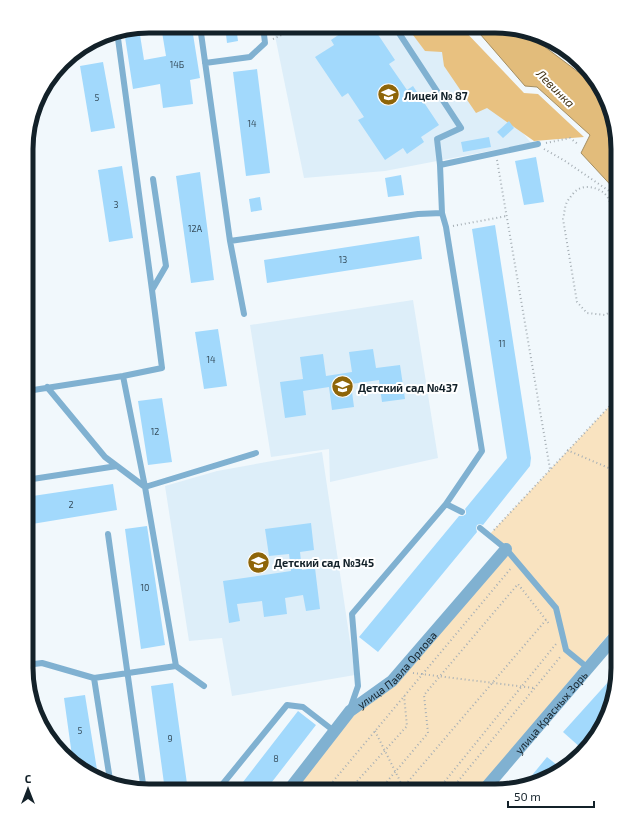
<svg xmlns="http://www.w3.org/2000/svg" width="644" height="817" viewBox="0 0 644 817" font-family="'Exo 2',sans-serif">
<style>
.built{fill:#ddeef9}
.green{fill:#f9e3c0}
.forest{fill:#e8c180}
.water{fill:#e2bc7b;stroke:#a48e62}
.building{fill:#a2d9fc}
.lines{fill:none;stroke-linecap:round;stroke-linejoin:round}
.path{stroke:#a6afb5;stroke-width:2;stroke-dasharray:1 3;stroke-linecap:butt}
.service{stroke:#80b1d1;stroke-width:6}
.minor{stroke:#80b1d1;stroke-width:12}
.labels{text-anchor:middle;dominant-baseline:central;stroke-width:4;stroke-linejoin:round;paint-order:stroke}
.number-label{font-size:9px;fill:#374f5e}
.poi-label{font-size:11px;font-weight:bold;fill:#132129;stroke:#fff;text-anchor:start}
.street-label{font-size:11px;fill:#132129;stroke:#fff}
.water-label{font-size:12px;font-style:italic;fill:#433316;stroke:#fff}
.rim{fill:none;stroke:#132129;stroke-width:5}
</style>
<rect width="100%" height="100%" fill="#f1f8fc"/>
<!-- built -->
<path class="built" d="M273 26 438 27 531 143 385 171 304 178Z
M413 300 438 458 330 482 329 449 271 457 250 325Z
M322 452 355 675 232 696 222 638 189 641 165 486 217 471Z"/>
<!-- green -->
<path class="green" d="M618 397V623L477 791H287L350 711 392 681 505 549 489 535Z"/>
<!-- forest -->
<path class="forest" d="M407 27H461L524 93 538 94 584 137 534 141 487 108 476 113 444 66 442 52 425 51Z"/>
<!-- water -->
<path class="water" d="M474 27H512L540 38 545 47 602 90 618 148V193L581 153 590 135 537 87 525 86Z"/>
<!-- building -->
<path class="building" d="M225 26H236L238 41 227 43Z
M350 27 353 32 361 27H373L395 60 389 64 407 90 413 86 439 125 421 137 424 142 407 154 403 148 385 160 358 120 364 117 348 93 342 97 315 57 334 45 331 40Z
M192 28 200 78 190 80 193 104 163 108 160 84 133 89 125 37 140 35 144 60 166 56 162 32Z
M103 62 115 128 91 132 80 66Z
M257 69 270 173 246 176 233 72Z
M509 121 514 128 503 138 497 132Z
M489 137 491 147 463 152 461 142Z
M536 157 544 202 524 205 515 161Z
M122 166 133 238 109 242 98 170Z
M200 172 214 280 191 283 176 176Z
M401 175 404 195 388 197 385 178Z
M260 197 262 210 251 212 249 199Z
M495 225 531 458 530 466 483 525 480 524 477 525 476 528 477 532 378 652 359 637 459 516H463L466 514V511L465 509 507 458 472 229Z
M419 236 422 259 267 283 264 260Z
M218 329 227 386 204 389 195 332Z
M373 349 376 368 400 365 405 399 382 402 379 380 351 384 354 407 332 410 329 387 303 391 306 415 285 418 280 382 303 379 300 357 323 354 326 376 352 372 349 352Z
M162 398 172 462 148 465 138 401Z
M113 484 117 510 26 525V497Z
M311 523 314 550 300 552 302 570 315 568 320 609 306 611 303 595 285 598 287 614 264 617 262 601 237 604 240 621 229 623 223 581 291 571 289 554 269 556 265 529Z
M147 526 165 645 141 649 125 529Z
M26 596H32L35 622 26 623Z
M618 671V677L601 725 581 748 563 732Z
M173 683 188 791H165L151 686Z
M85 695 98 776 81 770 73 763 64 698Z
M298 711 316 725 265 791H236Z
M547 757 562 769 556 775 524 785Z"/>
<g class="lines">
<!-- path -->
<path class="path" d="M273 39 301 26
M546 143 570 138 579 145
M544 149 565 161 612 193 618 205V209
M497 160 550 469
M453 226 507 216
M618 307 605 315 587 313 577 302 563 219C565 212 564 205 569 199 571 196 574 192 577 190 587 183 605 189 609 200 614 211 616 233 618 246
M567 450 618 472
M494 530 618 397
M413 673 534 688
M375 731 405 791
M329 785 350 789 407 726 404 696
M325 791 512 567
M379 791 428 733 424 695 518 584 550 625
M400 791 546 620
M437 791 556 644
M450 791 561 656"/>
<!-- service -->
<path class="service" d="M200 26 230 241 244 314
M395 27 461 128 437 139 440 165
M117 31 152 290
M205 63 250 57 265 43 263 26
M442 213 440 165 538 144
M230 241 418 214 442 213 446 227 482 451 446 504 462 512
M123 376 145 487 256 453
M47 387 105 457 145 487 176 666 204 686
M27 391 123 376 162 368 152 290 166 266 153 179
M26 480 117 466
M480 528 506 549 556 608 566 650 588 668
M108 534 144 791
M26 665 42 663 94 678
M350 709 358 686 352 614 446 504
M110 780 94 678 176 666
M217 791 287 705 303 707 334 731"/>
<!-- minor -->
<g class="minor">
<path id="s1" d="M288 791 350 711 392 681 506 549"/>
<path id="s2" d="M483 791 618 633"/>
</g>
</g>
<!-- icons -->
<defs>
<symbol id="school-disc" viewBox="-11 -11 22 22"><circle r="9.5" fill="#8e6509" stroke="#fff"/><path d="M0-5L7-2L0 1L-7-2ZM-4 1L0 2.5L4 1V4Q0 6-4 4Z" fill="#fff"/></symbol>
</defs>
<g fill-rule="evenodd">
<use href="#school-disc" x="376" y="82" width="25" height="25"/>
<use href="#school-disc" x="330" y="374" width="25" height="25"/>
<use href="#school-disc" x="246" y="550" width="25" height="25"/>
</g>
<g class="labels">
<!-- number labels -->
<g class="number-label">
<text x="177" y="64">14Б</text>
<text x="97" y="97">5</text>
<text x="252" y="123">14</text>
<text x="116" y="204">3</text>
<text x="195" y="228">12А</text>
<text x="343" y="259">13</text>
<text x="502" y="343">11</text>
<text x="211" y="359">14</text>
<text x="155" y="431">12</text>
<text x="71" y="504">2</text>
<text x="145" y="587">10</text>
<text x="80" y="730">5</text>
<text x="170" y="738">9</text>
<text x="276" y="758">8</text>
</g>
<!-- poi labels -->
<g class="poi-label">
<text x="404" y="95">Лицей № 87</text>
<text x="358" y="387">Детский сад №437</text>
<text x="274" y="562">Детский сад №345</text>
</g>
<!-- street labels -->
<g class="street-label">
<text stroke="none"><textPath href="#s1" startOffset="164">улица Павла Орлова</textPath></text>
<text stroke="none"><textPath href="#s2" startOffset="104">улица Красных Зорь</textPath></text>
</g>
<!-- water labels -->
<g class="water-label">
<text transform="translate(556 88) rotate(45)">Левинка</text>
</g>
</g>
<!-- crop -->
<path d="M0 0H644V817H0ZM149 33H495A116 116 0 0 1 611 149V668A116 116 0 0 1 495 784H149A116 116 0 0 1 33 668V149A116 116 0 0 1 149 33Z" fill="#fff" fill-rule="evenodd"/>
<path class="rim" d="M149 33H495A116 116 0 0 1 611 149V668A116 116 0 0 1 495 784H149A116 116 0 0 1 33 668V149A116 116 0 0 1 149 33Z"/>
<!-- north arrow -->
<g transform="translate(28 789)" stroke="#ffffff" stroke-width="3" paint-order="stroke">
<path d="M0-3L7 15L0 10L-7 15Z" fill="#132129"/>
<text y="-6" font-size="11" font-weight="bold" text-anchor="middle" fill="#132129">С</text>
</g>
<!-- scale -->
<path d="M508 801v6h86v-6" fill="none" stroke="#132129" stroke-width="2"/>
<text x="514" y="801" font-size="12" fill="#132129" stroke="#ffffff" stroke-width="3" paint-order="stroke">50 m</text>
</svg>
